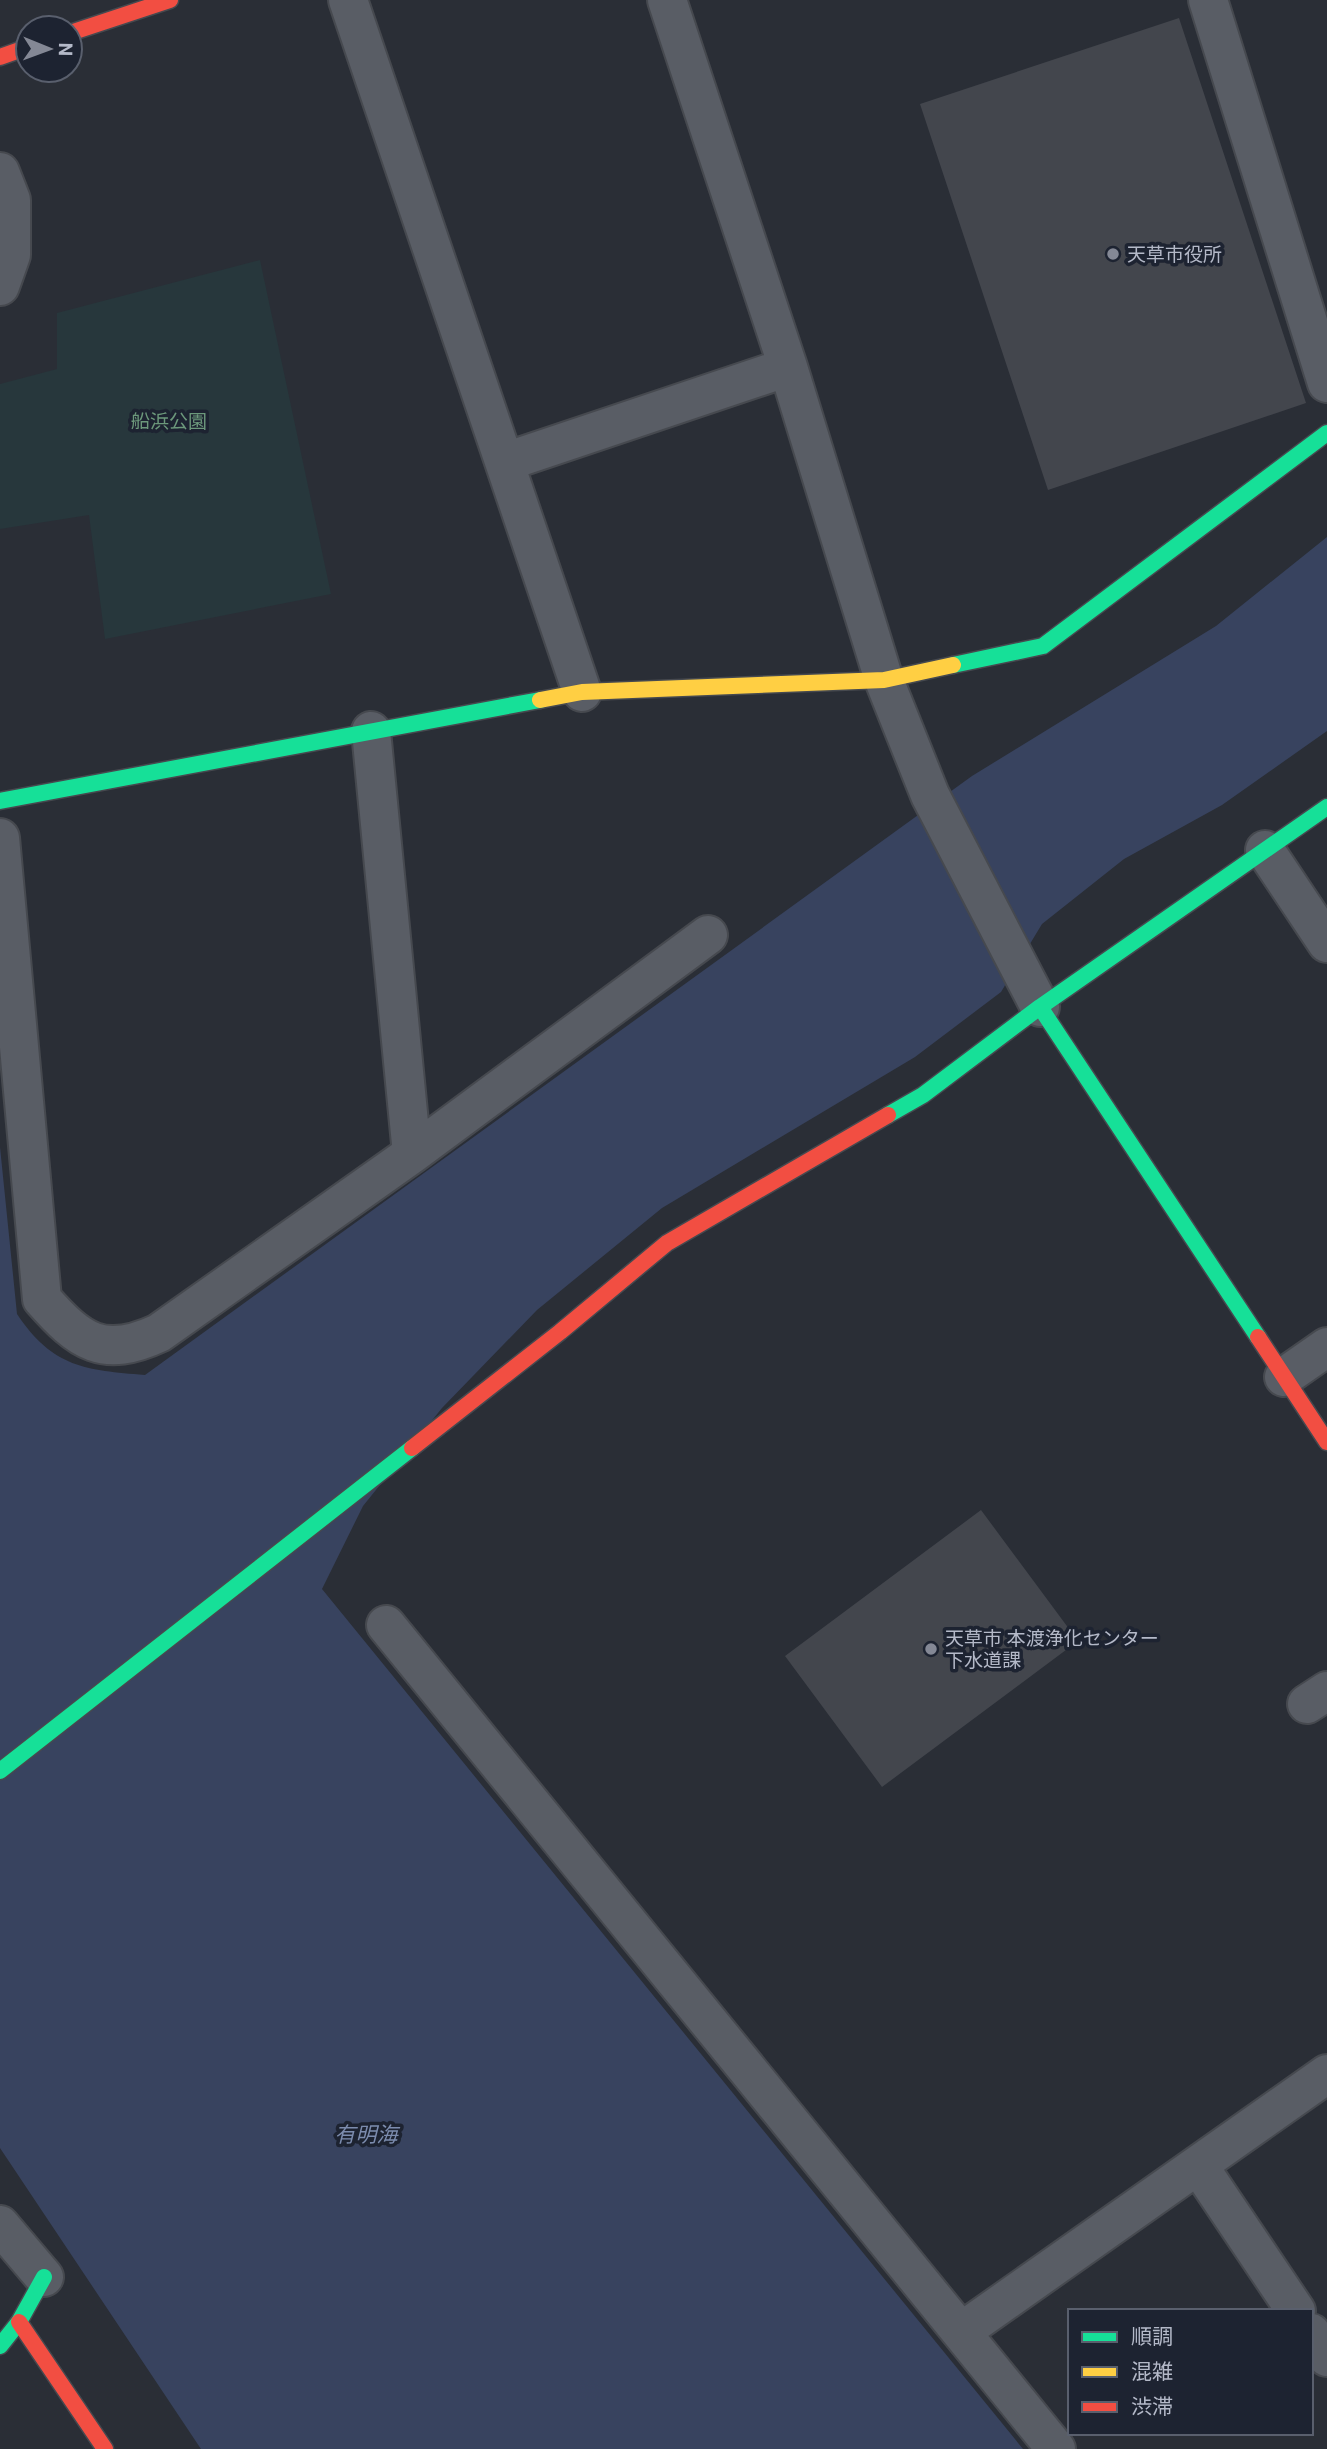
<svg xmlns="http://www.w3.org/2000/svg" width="1327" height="2449" viewBox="0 0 1327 2449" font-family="Roboto,'Noto Sans JP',sans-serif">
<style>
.green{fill:#27373c}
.water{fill:#38435f}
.building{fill:#43464d}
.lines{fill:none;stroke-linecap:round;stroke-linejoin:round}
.street-casing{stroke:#46494f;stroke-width:42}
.fast-casing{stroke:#46494f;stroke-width:19}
.slow-casing{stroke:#46494f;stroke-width:19}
.jam-casing{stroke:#46494f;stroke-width:19}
.street{stroke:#595d65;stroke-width:38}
.fast{stroke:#16e098;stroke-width:16}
.slow{stroke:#ffcf43;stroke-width:16}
.jam{stroke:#f24e42;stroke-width:16}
.poi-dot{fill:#848895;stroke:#1d2331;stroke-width:2.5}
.labels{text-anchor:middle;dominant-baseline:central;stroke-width:7;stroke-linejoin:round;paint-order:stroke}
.poi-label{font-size:19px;fill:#b4b9c8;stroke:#1d2331;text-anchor:start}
.park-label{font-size:19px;fill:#6c987b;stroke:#1d2331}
.water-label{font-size:21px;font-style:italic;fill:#7c8cae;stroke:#1d2331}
</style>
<rect width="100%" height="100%" fill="#2a2e36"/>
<!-- green -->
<path class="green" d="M260 260 331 594 105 639 89 515 0 529V384L57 369V313Z"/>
<!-- water -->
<path class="water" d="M1327 537V731L1222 805 1124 859 1042 924 1001 992 915 1057 662 1208 537 1310 442 1408 363 1506 322 1589 1023 2449H201L0 2148V1147L17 1314C53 1368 86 1370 145 1375L972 776 1216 626Z"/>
<!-- building -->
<path class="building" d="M1179 18 1306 403 1048 490 920 104Z
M981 1510 1078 1641 882 1787 785 1656Z"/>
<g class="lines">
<defs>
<path id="street" d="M348 0 582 692
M667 0 788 367 884 680 930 795 1040 1007
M1208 0 1327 383
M0 172 11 200V255L0 286
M505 462 788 367
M371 731 412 1154
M0 838 42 1299C80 1342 103 1359 159 1333L412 1154 708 935
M1265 850 1327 943
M1284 1377 1327 1347
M386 1625 1056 2449
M1307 1704 1327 1691
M1198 2165 1296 2311
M0 2225 44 2277
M961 2332 1327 2074
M1311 2333 1327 2357"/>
<path id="fast" d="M953 665 1043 646 1327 433
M0 801 540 700
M1040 1007 1258 1337
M888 1115 923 1095 1040 1007 1327 807
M0 1771 412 1448
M0 2346 19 2322 44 2277"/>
<path id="slow" d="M540 700 582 692 884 680 953 665"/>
<path id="jam" d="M70 33 170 0
M0 57 28 47
M1258 1337 1327 1442
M412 1448 560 1332 667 1243 888 1115
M19 2322 105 2449"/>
</defs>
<!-- street casing -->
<use href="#street" class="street-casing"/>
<!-- fast casing -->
<use href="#fast" class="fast-casing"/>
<!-- slow casing -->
<use href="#slow" class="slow-casing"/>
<!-- jam casing -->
<use href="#jam" class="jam-casing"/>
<!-- street -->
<use href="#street" class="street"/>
<!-- fast -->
<use href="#fast" class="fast"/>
<!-- slow -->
<use href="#slow" class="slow"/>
<!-- jam -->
<use href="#jam" class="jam"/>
</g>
<!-- markers -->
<g class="poi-dot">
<circle cx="1113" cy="254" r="7"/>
<circle cx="931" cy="1649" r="7"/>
</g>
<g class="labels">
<!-- poi labels -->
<g class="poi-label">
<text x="1127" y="254">天草市役所</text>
<text x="945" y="1638">天草市 本渡浄化センター<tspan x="945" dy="22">下水道課</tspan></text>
</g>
<!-- park labels -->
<g class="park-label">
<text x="169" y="421">船浜公園</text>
</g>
<!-- water labels -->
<g class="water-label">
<text x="366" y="2135">有明海</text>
</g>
</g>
<!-- legend -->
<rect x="1068" y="2309" width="245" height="126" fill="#1d2331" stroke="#595f6d" stroke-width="2"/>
<rect x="1082" y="2332" width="35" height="10" fill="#16e098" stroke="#595f6d" stroke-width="2"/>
<text x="1131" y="2344" font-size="21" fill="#b4b9c8">順調</text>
<rect x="1082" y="2367" width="35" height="10" fill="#ffcf43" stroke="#595f6d" stroke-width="2"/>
<text x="1131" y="2379" font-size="21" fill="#b4b9c8">混雑</text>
<rect x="1082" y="2402" width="35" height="10" fill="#f24e42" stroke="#595f6d" stroke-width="2"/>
<text x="1131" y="2414" font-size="21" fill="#b4b9c8">渋滞</text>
<!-- north arrow -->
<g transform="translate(49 49) rotate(91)"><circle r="33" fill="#1d2331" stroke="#595f6d" stroke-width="2"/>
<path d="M0-5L12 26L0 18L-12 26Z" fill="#848895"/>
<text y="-10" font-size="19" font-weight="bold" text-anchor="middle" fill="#b4b9c8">N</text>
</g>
</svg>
